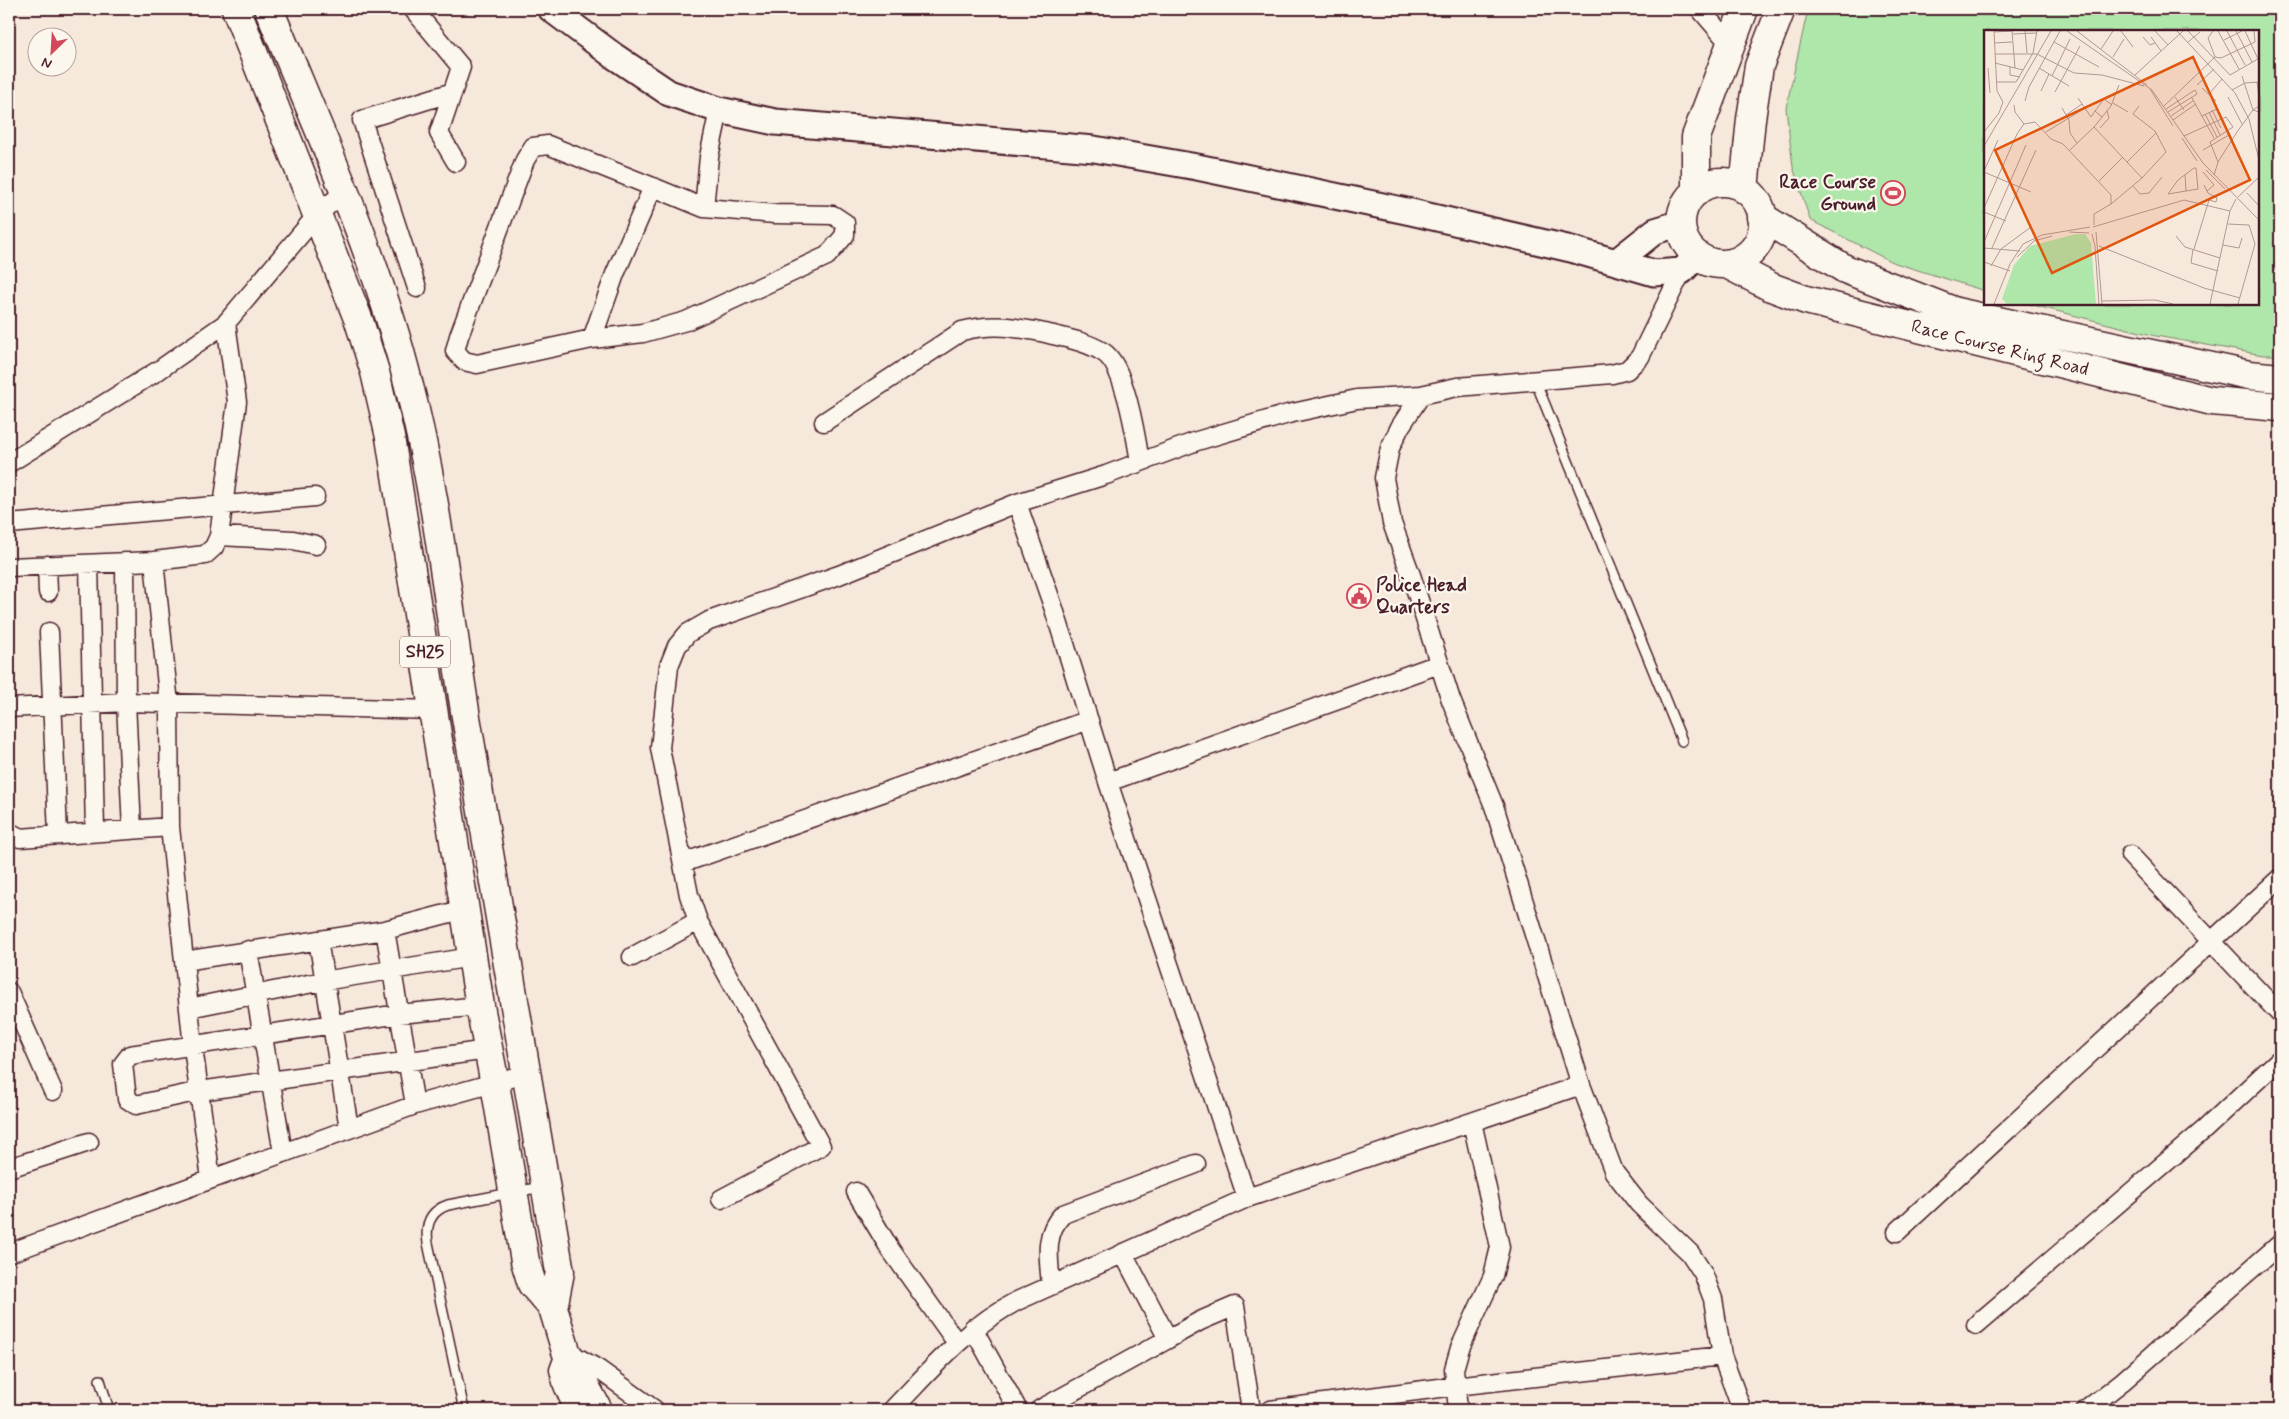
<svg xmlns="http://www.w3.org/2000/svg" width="2289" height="1419" viewBox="0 0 2289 1419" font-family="Mynerve,sans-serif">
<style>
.green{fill:#afe7ab;stroke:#7c836b}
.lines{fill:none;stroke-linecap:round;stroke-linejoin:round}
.lane-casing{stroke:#4a1f2b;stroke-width:12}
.street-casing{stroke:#4a1f2b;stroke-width:21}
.secondary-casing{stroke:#4a1f2b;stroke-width:29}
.primary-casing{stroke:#4a1f2b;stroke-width:31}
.lane{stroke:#fbf7ec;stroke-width:9}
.street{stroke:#fbf7ec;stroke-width:18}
.secondary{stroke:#fbf7ec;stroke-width:25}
.primary{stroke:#fbf7ec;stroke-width:28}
.labels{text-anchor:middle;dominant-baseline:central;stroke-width:4.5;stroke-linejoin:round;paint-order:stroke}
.shield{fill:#fbf7ec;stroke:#7f6065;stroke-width:1}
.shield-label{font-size:18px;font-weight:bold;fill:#4a1f2b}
.poi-label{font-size:19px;font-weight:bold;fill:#4a1f2b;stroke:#fbf7ec;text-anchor:end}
.street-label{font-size:19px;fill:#4a1f2b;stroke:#fbf7ec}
.inset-road{fill:none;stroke:#b19895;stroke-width:1}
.view{fill:#e0560e;fill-opacity:0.15;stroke:#e0560e;stroke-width:2.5}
.inset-edge{fill:none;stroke:#4a1f2b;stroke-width:2.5}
</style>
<rect width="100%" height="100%" fill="#f6e8db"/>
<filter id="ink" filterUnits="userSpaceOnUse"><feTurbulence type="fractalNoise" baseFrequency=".02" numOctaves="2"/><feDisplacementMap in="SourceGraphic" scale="10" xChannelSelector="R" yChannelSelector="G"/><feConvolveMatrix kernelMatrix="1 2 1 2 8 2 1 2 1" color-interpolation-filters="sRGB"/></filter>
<g filter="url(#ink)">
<!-- green -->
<path class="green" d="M1808 9H2280V355H2263L2156 336 2029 304H2258V31H1985V291L1892 262 1810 220 1793 167 1786 108Z"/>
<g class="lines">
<defs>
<path id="lane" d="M1535 380 1682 741
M100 1380 109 1410
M464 1410 428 1243C425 1225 430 1211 448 1205L541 1187"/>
<path id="street" d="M413 9 461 67 439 133 456 162
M1700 9 1730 44
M704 208 709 157 719 110
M1682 271 1640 357 1627 370 1612 374 1457 387 1421 395 1400 427 1390 448 1384 478 1392 523 1411 575 1451 700 1494 806 1581 1085 1614 1172 1639 1204 1690 1253 1703 1273 1713 1299 1722 1356 1742 1410
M417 288 362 120 453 92
M592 339 615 274 653 187 704 208 775 214 833 215 845 223V235L827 256 686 321 643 333 592 339 477 364 464 361 455 351 459 336 525 160 533 147 548 145 653 187
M824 422 962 331C993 323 1014 327 1045 333 1065 338 1085 341 1103 352 1125 365 1136 437 1140 462
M9 463 159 370 226 323 317 215 344 192
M9 524 315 497
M219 536 293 540 316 545
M154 561 169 704 170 827 193 1047 211 1179
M125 562 126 702 132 830
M89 564 95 831
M47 565 48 592
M9 567 154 561 205 555 214 547 219 536 237 402 226 323
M49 632 58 834
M9 708 126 702 434 710
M1108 782 1439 664
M9 832 20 838 170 827
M2130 855 2280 1014
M683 863 1089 720
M385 930 415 1105
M318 940 349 1128
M248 950 283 1153
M632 957 698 921
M184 961 385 930 465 909
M9 992 53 1091
M480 1006 399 1014 130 1055 123 1064 127 1099 136 1105 200 1091 487 1050
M189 1008 323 981 472 957
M9 1168 89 1142
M856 1192 890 1249 957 1343
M1247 1198 1581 1085
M721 1199 821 1146 698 921 689 895 660 748 669 666 677 646 688 633 709 621 839 575 1017 503
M1897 1232 2280 878
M9 1253 415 1105 525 1074
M1123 1253 1168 1339 1200 1321 1235 1306 1251 1410
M1051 1285C1049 1259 1043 1234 1063 1214L1196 1164
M1976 1325 2205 1129 2280 1059
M973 1328 1018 1410
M574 1410 563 1386 559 1370 566 1351 598 1369 655 1410
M892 1410C933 1368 964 1329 1017 1301L1247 1198 1108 782 1054 609 1017 503 1106 475 1197 441 1288 414 1357 399 1421 395
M1039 1410 1168 1339
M1270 1410 1455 1386 1722 1356
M1458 1410 1454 1369 1460 1348 1493 1276 1500 1247 1472 1122
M2086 1410 2123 1381 2280 1244"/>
<path id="secondary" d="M551 9 614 56 669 93 719 110 775 122 1094 149 1197 167 1411 212 1571 249 1654 273 1682 271 1697 256
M1616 262 1655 231 1681 223"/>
<path id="primary" d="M236 9 359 321 375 372 390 437 480 1006 495 1084 525 1261 532 1284 553 1308 566 1351 598 1410
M269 9C319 131 376 254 408 382 437 492 448 605 466 717 496 902 527 1087 560 1272L553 1308
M1681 223a41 41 0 1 1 82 0a41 41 0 1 1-82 0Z
M1744 189 1751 119 1759 66 1781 9
M1696 192V137L1744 9
M1762 217 1845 269 1956 312 2249 375 2280 378
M1727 264 1771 287 1806 300 2212 401 2280 407"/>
</defs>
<!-- lane casing -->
<use href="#lane" class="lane-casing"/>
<!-- street casing -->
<use href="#street" class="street-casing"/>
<!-- secondary casing -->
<use href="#secondary" class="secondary-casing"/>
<!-- primary casing -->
<use href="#primary" class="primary-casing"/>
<!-- lane -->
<use href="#lane" class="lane"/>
<!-- street -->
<use href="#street" class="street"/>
<!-- secondary -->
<use href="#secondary" class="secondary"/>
<!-- primary -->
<use href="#primary" class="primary"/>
</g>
</g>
<!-- icons -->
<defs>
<symbol id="stadium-ring" viewBox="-11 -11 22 22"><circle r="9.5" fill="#fbf7ec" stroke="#d1495b" stroke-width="1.5"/><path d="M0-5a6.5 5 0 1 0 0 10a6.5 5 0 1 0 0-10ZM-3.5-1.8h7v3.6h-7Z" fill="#d1495b"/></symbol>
<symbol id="civic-ring" viewBox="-11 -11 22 22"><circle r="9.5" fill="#fbf7ec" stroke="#d1495b" stroke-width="1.5"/><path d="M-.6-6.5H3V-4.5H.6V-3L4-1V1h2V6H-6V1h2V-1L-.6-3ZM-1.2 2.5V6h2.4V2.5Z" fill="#d1495b"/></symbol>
</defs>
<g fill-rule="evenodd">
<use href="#stadium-ring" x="1879" y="179" width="28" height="28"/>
<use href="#civic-ring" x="1345" y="582" width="28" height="28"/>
</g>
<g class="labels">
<!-- shield labels -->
<rect class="shield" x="400" y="636.5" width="50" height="31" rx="4"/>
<g class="shield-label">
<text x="425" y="652">SH25</text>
</g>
<!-- poi labels -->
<g class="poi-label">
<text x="1876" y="182">Race Course<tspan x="1876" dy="22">Ground</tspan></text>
<text x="1376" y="585" text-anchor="start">Police Head<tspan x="1376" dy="22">Quarters</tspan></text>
</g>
<!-- street labels -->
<g class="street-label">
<text transform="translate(2000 348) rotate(14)">Race Course Ring Road</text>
</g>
</g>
<!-- overview -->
<g transform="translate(1984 30)">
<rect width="275" height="275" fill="#f6e8db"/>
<path d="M92 204H101L107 213 112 274H23L18 269 30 235 46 216Z" fill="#afe7ab"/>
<path class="inset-road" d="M28 1 31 38M41 1 43 23M83 1 168 60 219 133 275 190M93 1 163 55M137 1 149 17M171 1 184 15M193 1 251 63 265 89 275 130M204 1 246 45 274 29M234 1 255 39M243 1 261 35M252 1 268 32M261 1 275 31M10 2 28 1M29 4 53 3M159 7 166 15 171 13M167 7 177 21M240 10 258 1M70 12 115 37M204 12 216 2M10 13 28 12M117 19 129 1M11 24H53L90 43 118 45 160 56M129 27 140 9M231 27 237 28 271 12 270 1M11 33 39 40M26 37V45L36 47M4 38 6 63M55 38 85 56M151 45 199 1M68 46 86 9M258 46 269 80 275 82M12 52H32L49 23 53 1M273 52 275 67M213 55 230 39M218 58 232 71M166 59 189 96M248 60 261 53 275 52M57 61 65 44M71 62 96 16M225 64 238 49M191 67 200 80M244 67 258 94M94 68 107 87 111 81 118 87M208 68 230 108M41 71 45 57 76 1M129 73 144 82M30 75 31 82 40 94M155 76 149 84 171 101 182 122 158 148M179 77 231 27 224 8 229 1M78 78 85 90 86 103 93 113M182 79 211 60 213 64 184 82M228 80 237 98M111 81 120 69 128 75M225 82 236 105M221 84 233 107M82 85 98 74M187 86 209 71M218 86 233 79 248 109M189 90 212 74M116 98 125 88 123 81M0 102 15 83 19 72 13 61 10 1M62 102 101 78M200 106 242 87 249 97 226 112 234 132M198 108 213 131M0 116 67 1M86 120 110 97M219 120 245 105M143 132 172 103M222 140 241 159M0 141 14 110M0 142 47 162M219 142 230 155 223 161M201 145 202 161 184 164 194 150 210 138H212L214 159 202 161M230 145 234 132 253 102 269 80 275 76M115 151 139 127M149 156 156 164 165 163 178 147M263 163 275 176M254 167 275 147M127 174 158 148 110 97 127 76 135 55M0 178 33 104 40 94 51 92 67 109 79 114 127 165V174L110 184V195M0 182 22 191M244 194 265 195 271 214 254 274M109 197 200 170 246 181M85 202 105 203M112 202 118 274M108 204 111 216 115 274M192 206 201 217 236 228M0 212 42 115M239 215 255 218 258 208M115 216 220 258 256 268M0 218 36 221M8 218 52 120M209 219 207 233 234 241M210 219 225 170 232 172 233 168 224 163 220 155M33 227 50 211 68 206M0 232 26 241M7 236 17 219 47 197M118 271 171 270 189 274M10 274 26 234 39 214 58 205 106 197M226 274 246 181 252 169"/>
<path class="view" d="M209 27 266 150 68 243 11 120Z"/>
<rect width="275" height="275" class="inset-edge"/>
</g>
<!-- margin -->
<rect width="2289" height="1419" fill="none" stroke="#fbf7ec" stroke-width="30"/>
<rect x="15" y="15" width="2259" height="1389" fill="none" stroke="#4a1f2b" stroke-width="2" filter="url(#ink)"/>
<!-- north arrow -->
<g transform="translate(52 52) rotate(205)"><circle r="24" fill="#fbf7ec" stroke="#b4a19f"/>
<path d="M0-4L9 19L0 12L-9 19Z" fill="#d1495b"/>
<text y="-8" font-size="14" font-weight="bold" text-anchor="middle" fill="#4a1f2b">N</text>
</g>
</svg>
